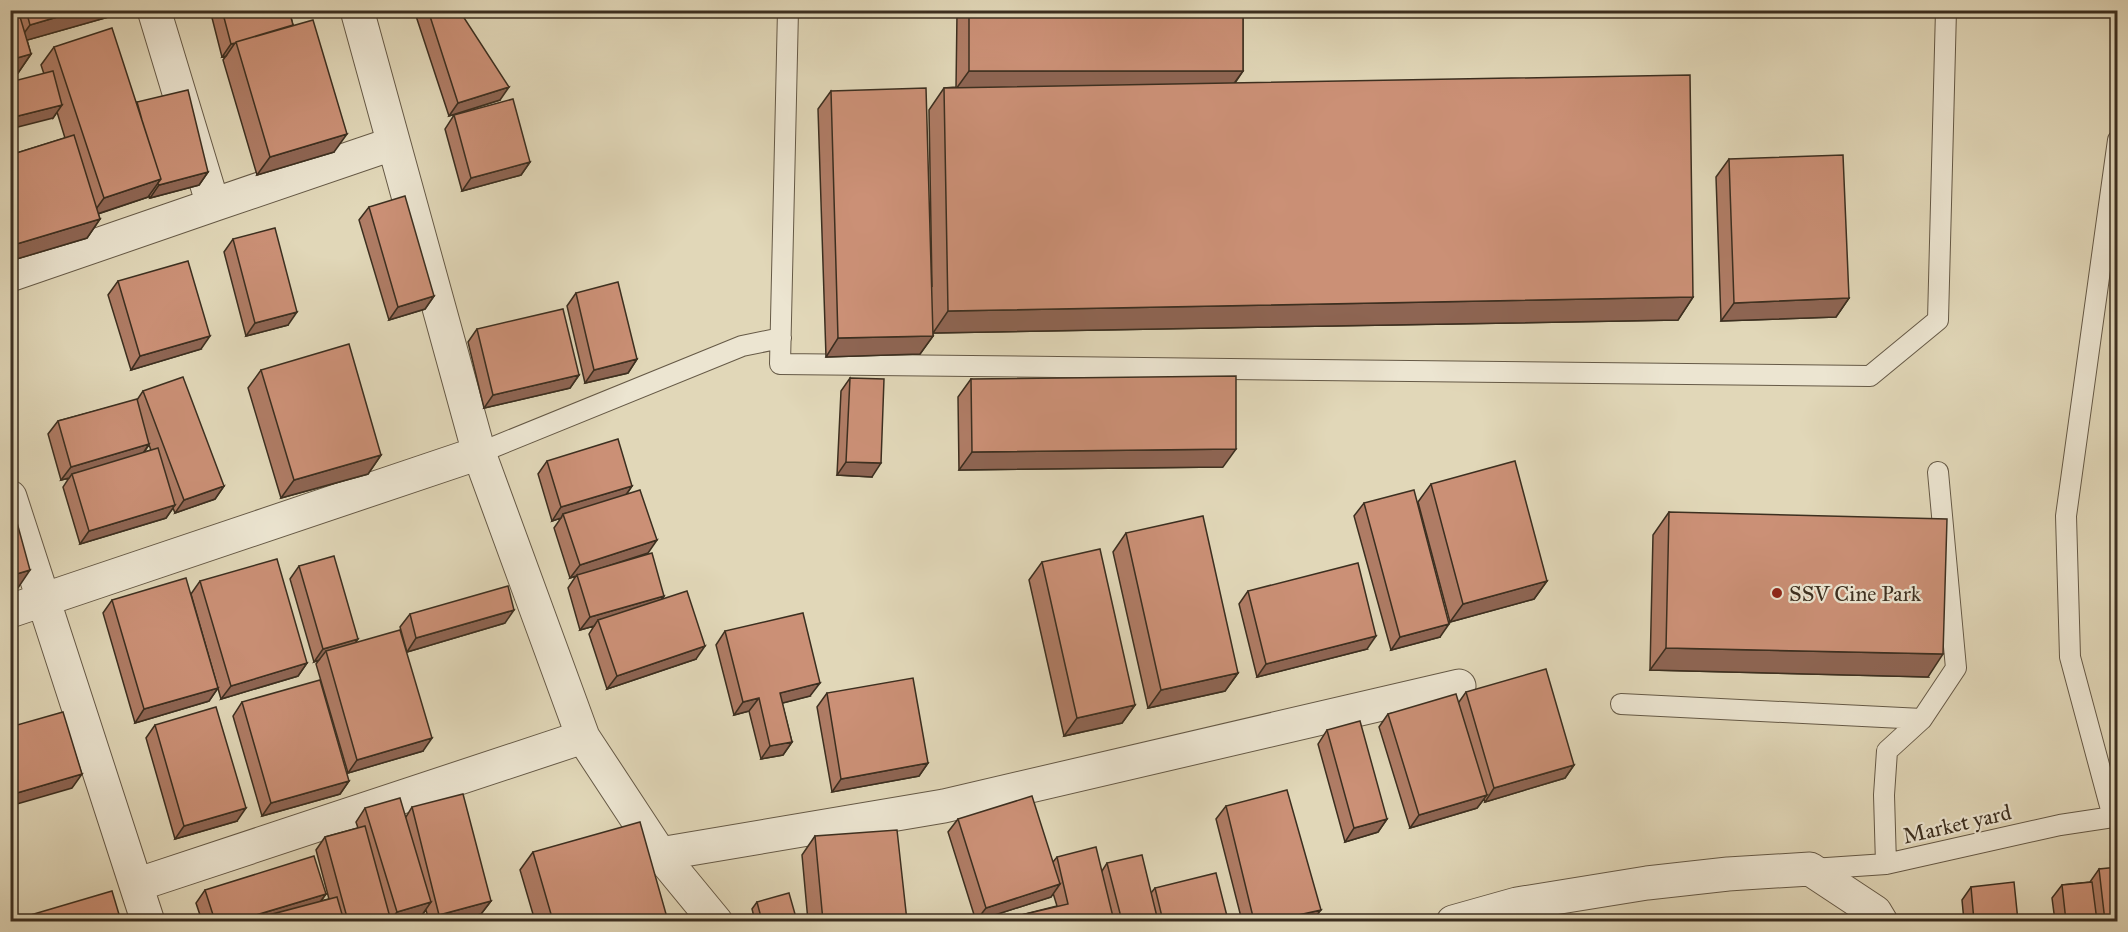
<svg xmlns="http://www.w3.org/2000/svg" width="2128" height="932" viewBox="0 0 2128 932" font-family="'IM FELL Great Primer',serif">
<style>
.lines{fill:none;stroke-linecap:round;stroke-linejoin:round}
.lane-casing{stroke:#655946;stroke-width:22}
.street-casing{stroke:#655946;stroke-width:35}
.lane{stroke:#ece5d1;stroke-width:20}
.street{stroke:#ece5d1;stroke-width:33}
.wall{fill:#af7c65;stroke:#3c2f20;stroke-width:1.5;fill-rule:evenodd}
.shaded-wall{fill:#8e6553;stroke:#3c2f20;stroke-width:1.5}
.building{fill:#cb9076;stroke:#3c2f20;stroke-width:1.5}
.poi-dot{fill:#8f2418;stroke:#ece5d1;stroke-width:2}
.labels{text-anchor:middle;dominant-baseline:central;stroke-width:4.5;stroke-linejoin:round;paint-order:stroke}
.poi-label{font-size:22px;fill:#3c2f20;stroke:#ece5d1;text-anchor:start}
.street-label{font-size:22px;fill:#3c2f20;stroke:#ece5d1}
</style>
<rect width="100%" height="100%" fill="#e1d7b8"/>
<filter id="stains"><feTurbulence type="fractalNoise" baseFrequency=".00333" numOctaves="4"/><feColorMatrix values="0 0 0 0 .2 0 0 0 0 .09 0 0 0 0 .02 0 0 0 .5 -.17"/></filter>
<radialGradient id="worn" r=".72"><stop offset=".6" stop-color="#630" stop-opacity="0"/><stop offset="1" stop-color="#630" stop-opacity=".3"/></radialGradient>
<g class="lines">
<defs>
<path id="lane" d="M788 10 780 364 1870 376 1938 320 1946 10
M2118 140 2066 516 2070 657 2113 817 2118 816
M479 453 742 346 781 338
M1621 704 1922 719
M1886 864 1884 795 1887 751 1922 719 1956 668 1938 472
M1812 869 1886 864 2060 825 2113 817"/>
<path id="street" d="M357 10 479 453 583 737 660 854 716 922
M213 205 392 144
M10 275 213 205 154 10
M10 497 148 922
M10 611 479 453
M660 854 944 806 1459 686
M136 885 583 737
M1453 922 1517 904 1647 883 1728 874 1810 869 1875 912 1881 922"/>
</defs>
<!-- lane casing -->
<use href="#lane" class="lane-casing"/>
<!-- street casing -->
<use href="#street" class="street-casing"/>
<!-- lane -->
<use href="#lane" class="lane"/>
<!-- street -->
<use href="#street" class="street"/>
</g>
<!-- wall -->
<path class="wall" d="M10 10H133L27 40 31 54 18 73 10 75Z
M210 10H289L293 25 334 152 257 175 223 60 226 56 222 57Z
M414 10H459L500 100 449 116Z
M959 10H1243V71L1235 83 1693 297 1678 320 933 333V336L920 354 826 357 818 109 831 91 932 287 929 110 944 88 956 87 957 14Z
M54 47 136 103 137 102 208 172 199 185 150 198 149 196 148 197 98 214 100 219 87 238 10 261V155L65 138 57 112 53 118 44 74 41 65Z
M454 115 530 162 521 175 462 191 445 129Z
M1729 159 1849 298 1836 317 1721 321 1716 177Z
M369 207 434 296 425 309 389 320 359 220Z
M233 239 288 325 246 336 224 252Z
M118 281 201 349 131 370 108 295Z
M576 293 637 359 628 373 585 383 567 306Z
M477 329 579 375 570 388 484 408 468 342Z
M261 370 381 455 368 474 281 498 248 388Z
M850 378 872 477 837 475 841 391Z
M971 379 1223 467 959 470 958 397Z
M143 391 224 486 215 499 175 513 173 508 166 518 80 544 63 487 69 478 61 480 48 434 58 421 137 400ZM149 445 151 450 144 452Z
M547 461 632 486 626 495 648 553 609 566 664 596 661 600 696 659 607 689 589 634 594 626 580 630 568 588 576 576 570 578 554 528 561 518 552 521 538 474Z
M1431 484 1547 581 1534 599 1450 622 1418 502Z
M1364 503 1440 637 1391 650 1354 516Z
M1669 512 1928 677 1650 670 1653 535Z
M1126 533 1238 673 1225 691 1148 708 1113 552Z
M1042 562 1135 705 1122 723 1064 736 1029 580Z
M299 566 355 643 423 751 348 773 316 664 319 660 314 662 290 579Z
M200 581 307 663 298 676 221 699 191 594Z
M1248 591 1367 649 1257 677 1239 604Z
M112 600 218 688 209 701 135 723 103 613Z
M410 614 505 623 407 652 400 627Z
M725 631 810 696 782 703 792 742 783 755 761 759 749 711 734 715 716 645Z
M1466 692 1574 765 1565 778 1485 802 1484 799 1477 808 1410 828 1379 727 1388 714 1459 702Z
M827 693 928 763 919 776 832 792 817 707Z
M242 702 349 781 340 794 262 816 233 716Z
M155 725 237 821 175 839 146 738Z
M1327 730 1387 819 1378 832 1345 842 1318 744Z
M1226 806 1312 921H1242L1216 819Z
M412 807 491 901 481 914 454 921H429L426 910 422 915 401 921H202L196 903 205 890 326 894 321 901 329 899 316 850 325 837 358 828 356 822 365 808 406 817Z
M958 819 1053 862 1057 857 1102 871 1107 863 1151 893 1155 888 1227 921H1007L1009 918 1057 906 1053 893 1051 897 976 921 948 832Z
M815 836 907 921H808L802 855Z
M533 852 668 921H535L520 870Z
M2099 869 2118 921H2055L2052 898 2062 885 2090 882Z
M1971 887 2018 921H1964L1962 900Z
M757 902 797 921H755L752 909Z"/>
<!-- shaded-wall -->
<path class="shaded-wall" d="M81 10H133L17 43 30 25Z
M235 43 226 56 222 57 231 44Z
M31 54 18 73 10 75V60Z
M969 71H1243L1230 89H956Z
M509 87 500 100 449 116 458 103Z
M62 105 53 118 10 129V118Z
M347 134 334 152 257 175 270 157Z
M530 162 521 175 462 191 471 178Z
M208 172 199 185 150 198 159 185Z
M161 179 148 197 91 216 104 198Z
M100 219 87 238 10 261V246Z
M434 296 425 309 389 320 398 307Z
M1693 297 1678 320 933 333 948 311Z
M1849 298 1836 317 1721 321 1734 303Z
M297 312 288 325 246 336 255 323Z
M210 336 201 349 131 370 140 356Z
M933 336 920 354 826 357 838 338Z
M637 359 628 373 585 383 594 370Z
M579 375 570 388 484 408 493 395Z
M149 444 140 458 72 474 69 478 61 480 71 467Z
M1236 449 1223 467 959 470 972 452Z
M381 455 368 474 281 498 294 480Z
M846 462 881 463 872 477 837 475Z
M224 486 215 499 175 513 184 500Z
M632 486 623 499 563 514 561 518 552 521 561 507Z
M175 505 166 518 80 544 89 531Z
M657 540 648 553 577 576V575L576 576 570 578 580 565Z
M30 570 18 588 10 591V576Z
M1547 581 1534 599 1450 622 1463 604Z
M664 596 655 609 598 620 594 626 580 630 590 617Z
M514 610 505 623 407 652 416 638Z
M1449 624 1440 637 1391 650 1400 637Z
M1376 636 1367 649 1257 677 1266 664Z
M358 639 349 652 326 651 319 660 314 662 323 649Z
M705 646 696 659 607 689 617 676Z
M1666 648 1943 654 1928 677 1650 670Z
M307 663 298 676 221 699 231 686Z
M1238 673 1225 691 1148 708 1161 690Z
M820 683 810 696 771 706 780 693Z
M218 688 209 701 135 723 144 709Z
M759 698 749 711 734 715 743 702Z
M1135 705 1122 723 1064 736 1077 718Z
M432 738 423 751 348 773 357 760Z
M792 742 783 755 761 759 770 746Z
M928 763 919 776 832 792 841 779Z
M1574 765 1565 778 1485 802 1494 788Z
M82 774 72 788 10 806V795Z
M349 781 340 794 262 816 271 803Z
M1487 795 1477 808 1410 828 1419 815Z
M246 808 237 821 175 839 184 826Z
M1387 819 1378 832 1345 842 1354 828Z
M1060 884 1051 897 976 921 986 908Z
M326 894 316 907 270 921H236Z
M491 901 481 914 454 921H434L439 915Z
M431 902 422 915 401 921H390L397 912Z
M1321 910 1312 921H1271Z"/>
<!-- building -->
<path class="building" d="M10 10H18L31 54 10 60Z
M26 10H81L30 25Z
M222 10H289L293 25 236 42 235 43 231 44Z
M428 10H459L509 87 458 103Z
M969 10H1243V71H969Z
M313 20 347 134 270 157 236 42Z
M112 28 161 179 104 198 54 47Z
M53 71 62 105 10 118V82Z
M1690 75 1693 297 948 311 944 88Z
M926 88 933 336 838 338 831 91Z
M188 90 208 172 159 185 158 183 161 179 142 120 137 102Z
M513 99 530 162 471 178 454 115Z
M74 135 100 219 10 246V155Z
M1843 155 1849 298 1734 303 1729 159Z
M405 196 434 296 398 307 369 207Z
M275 228 297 312 255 323 233 239Z
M188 261 210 336 140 356 118 281Z
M618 282 637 359 594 370 576 293Z
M563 309 579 375 493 395 477 329Z
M349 344 381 455 294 480 261 370Z
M1236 376V449L972 452 971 379Z
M183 377 224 486 184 500 143 391Z
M850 378 884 379 881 463 846 462Z
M137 399 149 444 71 467 58 421Z
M618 439 632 486 561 507 547 461Z
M158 448 175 505 89 531 72 474Z
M1515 461 1547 581 1463 604 1431 484Z
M640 490 657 540 580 565 563 514Z
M1414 490 1449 624 1400 637 1364 503Z
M10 508H13L30 570 10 576Z
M1669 512 1947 519 1943 654 1666 648Z
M1203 516 1238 673 1161 690 1126 533Z
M1100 549 1135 705 1077 718 1042 562Z
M652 553 664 596 590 617 577 575Z
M334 556 358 639 323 649 299 566Z
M277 559 307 663 231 686 200 581Z
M1358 563 1376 636 1266 664 1248 591Z
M186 578 218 688 144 709 112 600Z
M508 586 514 610 416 638 410 614Z
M687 591 705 646 617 676 598 620Z
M803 613 820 683 780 693 792 742 770 746 759 698 743 702 725 631Z
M400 630 432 738 357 760 326 651Z
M1546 669 1574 765 1494 788 1466 692Z
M913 678 928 763 841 779 827 693Z
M320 680 349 781 271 803 242 702Z
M1456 694 1487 795 1419 815 1388 714Z
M216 707 246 808 184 826 155 725Z
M63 712 82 774 10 795V727Z
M1360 721 1387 819 1354 828 1327 730Z
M1287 790 1321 910 1271 921H1254L1226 806Z
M463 794 491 901 439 915 412 807Z
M1032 796 1060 884 986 908 958 819Z
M400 798 431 902 397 912 365 808Z
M640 822 668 921H553L533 852Z
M365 826 391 921H348L325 837Z
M897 830 907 921H823L815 836Z
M1096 847 1114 921H1010L1009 918 1068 904 1057 857Z
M1142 855 1158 921H1122L1107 863Z
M314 856 326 894 236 921H215L205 890Z
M2118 867V921H2105L2099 869Z
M1216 873 1228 920 1222 921H1163L1155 888Z
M2014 882 2018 921H1974L1971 887Z
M2092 882 2097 921H2066L2062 885Z
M112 891 121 921H18L17 919Z
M789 893 797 921H762L757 902Z
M337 897 344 921H246Z"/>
<!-- markers -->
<circle class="poi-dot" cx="1777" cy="593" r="6"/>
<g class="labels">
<!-- poi labels -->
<g class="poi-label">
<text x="1789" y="593">SSV Cine Park</text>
</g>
<!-- street labels -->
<g class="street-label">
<text transform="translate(1957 824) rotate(-13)">Market yard</text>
</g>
</g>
<!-- margin -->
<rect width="2128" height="932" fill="none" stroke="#e1d7b8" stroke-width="36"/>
<rect x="12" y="12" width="2104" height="908" fill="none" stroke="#3c2f20" stroke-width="3"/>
<rect x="18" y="18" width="2092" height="896" fill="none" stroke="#3c2f20" stroke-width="1.5"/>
<rect width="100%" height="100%" filter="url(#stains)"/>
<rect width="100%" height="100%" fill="url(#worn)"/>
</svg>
